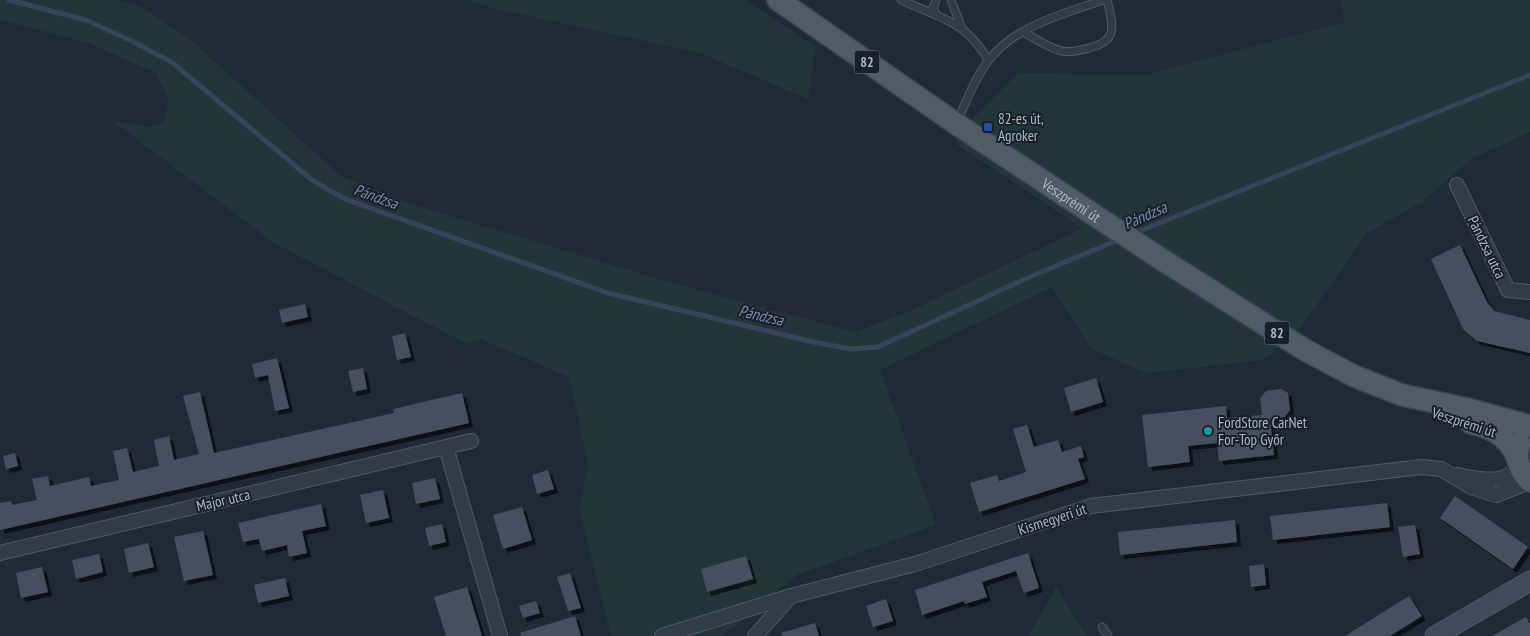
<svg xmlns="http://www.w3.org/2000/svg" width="1530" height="636" viewBox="0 0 1530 636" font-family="'PT Sans Narrow',sans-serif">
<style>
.green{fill:#233637}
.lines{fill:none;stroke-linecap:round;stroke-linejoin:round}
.stream{stroke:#34455c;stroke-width:5}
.building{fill:#46505f;filter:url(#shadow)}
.service-casing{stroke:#515964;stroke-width:9}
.minor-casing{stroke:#515964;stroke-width:16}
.secondary-casing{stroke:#515964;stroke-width:21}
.primary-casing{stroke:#3d4450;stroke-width:24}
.service{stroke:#343b46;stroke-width:7}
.minor{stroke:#343b46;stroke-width:14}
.secondary{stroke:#424a59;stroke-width:19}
.primary{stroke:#515a66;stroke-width:21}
.transit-dot{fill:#1a4fb4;stroke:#19202a;stroke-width:2}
.culture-dot{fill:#0f9aa8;stroke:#19202a;stroke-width:2}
.labels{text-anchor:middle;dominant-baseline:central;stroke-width:4;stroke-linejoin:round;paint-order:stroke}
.shield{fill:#19202a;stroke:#818995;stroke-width:1}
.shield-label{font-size:14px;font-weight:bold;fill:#aeb6c3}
.poi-label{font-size:15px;fill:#aeb6c3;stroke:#19202a;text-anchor:start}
.street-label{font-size:15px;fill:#aeb6c3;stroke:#19202a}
.water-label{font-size:16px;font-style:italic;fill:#768daa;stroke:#19202a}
</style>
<defs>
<filter id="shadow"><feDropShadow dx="4" dy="4" stdDeviation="0" flood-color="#0009"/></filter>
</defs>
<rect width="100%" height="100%" fill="#202935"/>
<!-- green -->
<path class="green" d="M0 0H118L144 8 192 41 341 176 411 204 672 283 855 332 915 309 1082 228 956 144 972 119 1018 73 1145 75 1345 22 1341 0H1530V132L1470 160 1422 202 1366 234 1297 333 1263 360 1146 373 1092 349 1052 287 880 370 936 525 797 575 722 636H611L579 510 588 465 569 377 481 339 465 343 274 243 113 121 148 127 163 123 169 101 156 73 89 43 0 20Z
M466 0H745L816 47 808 99 700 53 492 8Z
M1056 587 1087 636H1029Z"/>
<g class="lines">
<!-- stream -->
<path class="stream" d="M9 0 86 20 134 42 173 63 312 180 345 199 608 293 818 343 851 349 878 347 1025 279 1120 239
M1132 234 1530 75"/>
</g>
<!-- building -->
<path class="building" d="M1460 245 1487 302 1494 311 1530 320V353L1477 341 1463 329 1431 259Z
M305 304 308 317 282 323 279 310Z
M405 333 411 357 397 360 392 336Z
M277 358 289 408 275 411 268 375 255 378 252 364Z
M363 368 367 389 353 392 348 371Z
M1096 378 1103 402 1071 412 1064 388Z
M1281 389 1288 393 1290 410 1285 417 1270 419 1274 455 1219 461 1217 443 1188 446 1190 462 1148 467 1142 415 1226 406 1227 418 1262 415 1260 398 1266 391Z
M200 392 214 453 394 413 393 409 462 393 469 423 0 530V503L11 501 12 505 37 500 32 479 48 476 50 486 89 477 91 486 119 480 113 451 127 448 133 472 159 466 154 440 169 436 174 460 199 454 183 396Z
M1027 425 1034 447 1058 440 1062 452 1081 446 1084 457 1078 459 1085 479 979 512 970 483 997 475 999 481 1026 472 1013 429Z
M15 453 18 466 6 469 3 456Z
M548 470 554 489 537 494 532 475Z
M435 478 440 499 416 504 412 483Z
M383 490 389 518 366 523 360 495Z
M1455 496 1528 547 1513 569 1440 518Z
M1387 503 1390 527 1273 540 1270 516Z
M321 504 326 526 302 531 307 553 289 557 287 545 262 551 259 539 243 542 238 523Z
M522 507 532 540 503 549 493 515Z
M1235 520 1237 542 1120 555 1118 532Z
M442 524 446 542 429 546 425 528Z
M1415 525 1420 554 1403 557 1398 527Z
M203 531 213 575 184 581 174 537Z
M148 543 154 567 129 573 124 549Z
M1028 553 1039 588 1024 593 1016 571 982 582 987 597 965 604 964 601 922 615 915 590Z
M99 554 103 572 76 579 72 560Z
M746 556 753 579 707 592 701 569Z
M1264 564 1266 585 1251 587 1249 566Z
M42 567 48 592 21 598 16 573Z
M570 573 581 608 568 611 557 577Z
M285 578 289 596 258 603 254 585Z
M467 587 482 636H446L434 597Z
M1409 596 1422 616 1390 636H1345Z
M886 599 893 621 873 627 866 606Z
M536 601 540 613 523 618 519 606Z
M575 616 581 636H521L520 633Z
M1526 617 1530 624V636H1492Z
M815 623 819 636H782L781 633Z"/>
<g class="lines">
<defs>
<path id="service" d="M901 0C940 18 965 20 988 60
M936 0 933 8 937 16
M951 0 961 26
M1023 32C1035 38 1048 48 1062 51 1071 53 1080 50 1089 48 1119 41 1113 25 1107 0
M957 121C967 101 975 77 989 60 1016 25 1064 14 1103 0
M1102 627 1108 636"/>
<path id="minor" d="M1457 185 1508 290 1530 292
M446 447 500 636
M1456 475C1476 478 1508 488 1518 464
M0 553 471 441
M662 636 791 596 915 564 1091 506 1421 467 1441 469 1471 487 1496 495 1530 482
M755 636 790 597"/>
<path id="secondary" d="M1435 636 1530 581"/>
<g id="primary">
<path id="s1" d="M778 0 955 123 1158 257 1305 350 1354 376 1402 395 1472 410 1530 426"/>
<path d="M1471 423C1493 428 1508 436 1517 457"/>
<path d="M1520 443C1514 458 1519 470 1530 481"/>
</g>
</defs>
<!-- service casing -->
<use href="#service" class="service-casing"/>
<!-- minor casing -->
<use href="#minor" class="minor-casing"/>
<!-- secondary casing -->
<use href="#secondary" class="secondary-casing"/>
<!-- primary casing -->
<use href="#primary" class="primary-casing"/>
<!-- service -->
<use href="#service" class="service"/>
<!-- minor -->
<use href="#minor" class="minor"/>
<!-- secondary -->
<use href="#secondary" class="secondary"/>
<!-- primary -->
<use href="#primary" class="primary"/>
</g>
<!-- markers -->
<rect class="transit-dot" x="983" y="122" width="10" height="10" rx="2.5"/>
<circle class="culture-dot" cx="1208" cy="431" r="5"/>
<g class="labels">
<!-- shield labels -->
<g class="shield">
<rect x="854.5" y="50.5" width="25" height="23" rx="4"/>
<rect x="1264.5" y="321.5" width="25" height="23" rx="4"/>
</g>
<g class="shield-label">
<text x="867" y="62">82</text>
<text x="1277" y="333">82</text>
</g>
<!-- poi labels -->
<g class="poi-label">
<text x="998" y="118">82-es út,<tspan x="998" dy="17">Agroker</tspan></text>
<text x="1218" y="422">FordStore CarNet<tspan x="1218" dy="17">For-Top Győr</tspan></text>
</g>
<!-- street labels -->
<g class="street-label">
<text stroke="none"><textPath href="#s1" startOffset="355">Veszprémi út</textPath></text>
<text transform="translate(1487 247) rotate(64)">Pándzsa utca</text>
<text transform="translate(1464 422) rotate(18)">Veszprémi út</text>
<text transform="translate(223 500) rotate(-13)">Major utca</text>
<text transform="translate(1052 519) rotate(-18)">Kismegyeri út</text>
</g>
<!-- water labels -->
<g class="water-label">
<text transform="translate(376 196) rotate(20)">Pándzsa</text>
<text transform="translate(1145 215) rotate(-24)">Pándzsa</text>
<text transform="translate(761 315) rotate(13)">Pándzsa</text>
</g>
</g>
</svg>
